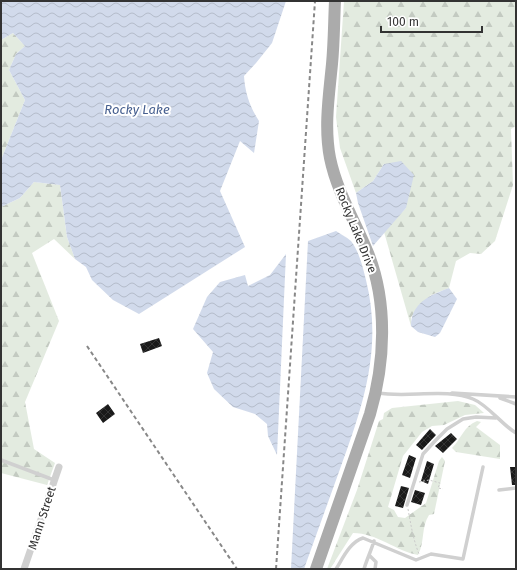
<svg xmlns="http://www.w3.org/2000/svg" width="517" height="570" viewBox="0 0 517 570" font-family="'Fira Sans',sans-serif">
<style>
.forest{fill:url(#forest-firs)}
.water{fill:url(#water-waves)}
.building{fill:url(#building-cross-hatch)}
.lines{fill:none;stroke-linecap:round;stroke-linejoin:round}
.path{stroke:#cacaca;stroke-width:1;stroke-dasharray:2 2;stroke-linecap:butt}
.lane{stroke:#d0d0d0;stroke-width:3.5}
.street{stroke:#d0d0d0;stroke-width:7}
.primary{stroke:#ababab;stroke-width:12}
.rail{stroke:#888;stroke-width:2;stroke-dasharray:4 3;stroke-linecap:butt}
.labels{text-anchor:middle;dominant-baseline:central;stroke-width:4;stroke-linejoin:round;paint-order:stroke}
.street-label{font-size:12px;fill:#333;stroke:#fff}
.water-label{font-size:13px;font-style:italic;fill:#465f8f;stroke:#fff}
</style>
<defs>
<pattern id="forest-firs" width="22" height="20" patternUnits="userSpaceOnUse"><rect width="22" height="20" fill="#e3ebe0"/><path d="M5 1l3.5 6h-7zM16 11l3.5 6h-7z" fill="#c3cac1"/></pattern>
<pattern id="water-waves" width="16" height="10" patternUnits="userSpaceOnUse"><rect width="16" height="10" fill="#d1daeb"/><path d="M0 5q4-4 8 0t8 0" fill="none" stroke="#b4bcca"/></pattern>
<pattern id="building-cross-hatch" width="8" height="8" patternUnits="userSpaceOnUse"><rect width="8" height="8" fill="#1a1a1a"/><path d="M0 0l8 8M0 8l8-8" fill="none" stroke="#333"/></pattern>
</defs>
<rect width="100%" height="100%" fill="#fff"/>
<!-- forest -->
<path class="forest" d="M344 1H516V126L511 129 513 185 495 241 481 254 470 253 456 261 449 288 431 295 411 317V326L384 232 406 208 384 164 373 181 356 193 340 148 336 117Z
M13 33 25 46 16 54 9 70 25 100 1 160V40Z
M34 182 60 185 67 237 75 259 54 239 32 253 59 321 25 402 34 449 55 463 47 485 1 473V207L20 198Z
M458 401 475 405 484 413 465 415 444 425 432 426 422 432 403 456 388 507 394 510 398 517 405 518 426 503 439 461 442 457 445 461 434 514 429 515C421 527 425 542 418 555 396 551 377 533 353 533L330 569H327L357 490 379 421 383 419 384 413 392 408Z
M477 421 481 422 476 427 500 445V459L456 452 452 448C461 439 464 426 477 421Z"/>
<!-- water -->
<path class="water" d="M1 1H286L272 43 256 63 244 76C245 93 250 107 259 121L254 153 240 141 220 191 245 247 139 314 113 300 92 280 86 267 75 259 67 237 60 185 34 182 20 198 1 207V160L25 100 9 70 16 54 25 46 13 33 1 40Z
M401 161 414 175 406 208 373 246 358 203 356 193 373 181 384 164Z
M336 231C340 234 347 237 351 241 359 251 363 268 366 280 383 348 363 406 340 469 328 502 316 536 304 569H291L308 241Z
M286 254 277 455 268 436 267 424 255 414 233 407 214 389 207 373 213 352 193 329 207 297 220 282 245 275 248 286 270 275Z
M449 288 457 299 440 333 435 337 418 332 411 326C411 303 430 295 449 288Z"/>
<!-- building -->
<path class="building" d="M159 338 162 346 143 353 140 344Z
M108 404 115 414 103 423 96 413Z
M430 429 436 435 422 450 416 445Z
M451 433 457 439 443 453 435 446Z
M409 455 416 458 410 478 402 475Z
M427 461 434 464 428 484 421 481Z
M510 467H516V485H512Z
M401 486 409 488 403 508 395 506Z
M415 490 425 493 421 505 411 502Z"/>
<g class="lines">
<!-- path -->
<path class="path" d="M419 482 429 480 440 483 438 488 443 489
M408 509C411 525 413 539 419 554"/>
<!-- lane -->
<path class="lane" d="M378 393C407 398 448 388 473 399 488 405 501 424 516 433
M452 393 516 397
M500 398 516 404
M1 460 54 480
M499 490 516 488
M407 505 423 454 435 441 447 429 463 419 476 417 496 418
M370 556 376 562 375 569
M336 569C343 558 350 542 363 538L416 560 431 554 463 559 483 467
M364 569C367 559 371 551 374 541"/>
<!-- street -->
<path class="street" d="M24 569 59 467"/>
<!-- primary -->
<path class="primary" d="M316 569 370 414C385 363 388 303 368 253 355 221 337 192 330 158 324 127 329 95 332 64 334 43 334 22 335 1"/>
<!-- rail -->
<path class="rail" d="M87 346 237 569
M276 569 315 1"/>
</g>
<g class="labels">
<!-- street labels -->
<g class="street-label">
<text transform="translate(356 230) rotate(68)">Rocky Lake Drive</text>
<text transform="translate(42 518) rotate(-72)">Mann Street</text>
</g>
<!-- water labels -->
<g class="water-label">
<text x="137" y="109">Rocky Lake</text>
</g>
</g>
<!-- border -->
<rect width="517" height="570" fill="none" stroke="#333333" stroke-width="4"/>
<!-- scale -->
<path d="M381 26v6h101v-6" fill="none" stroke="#333333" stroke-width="2"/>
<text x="387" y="26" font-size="12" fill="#333333" stroke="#ffffff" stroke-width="3" paint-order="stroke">100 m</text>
</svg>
